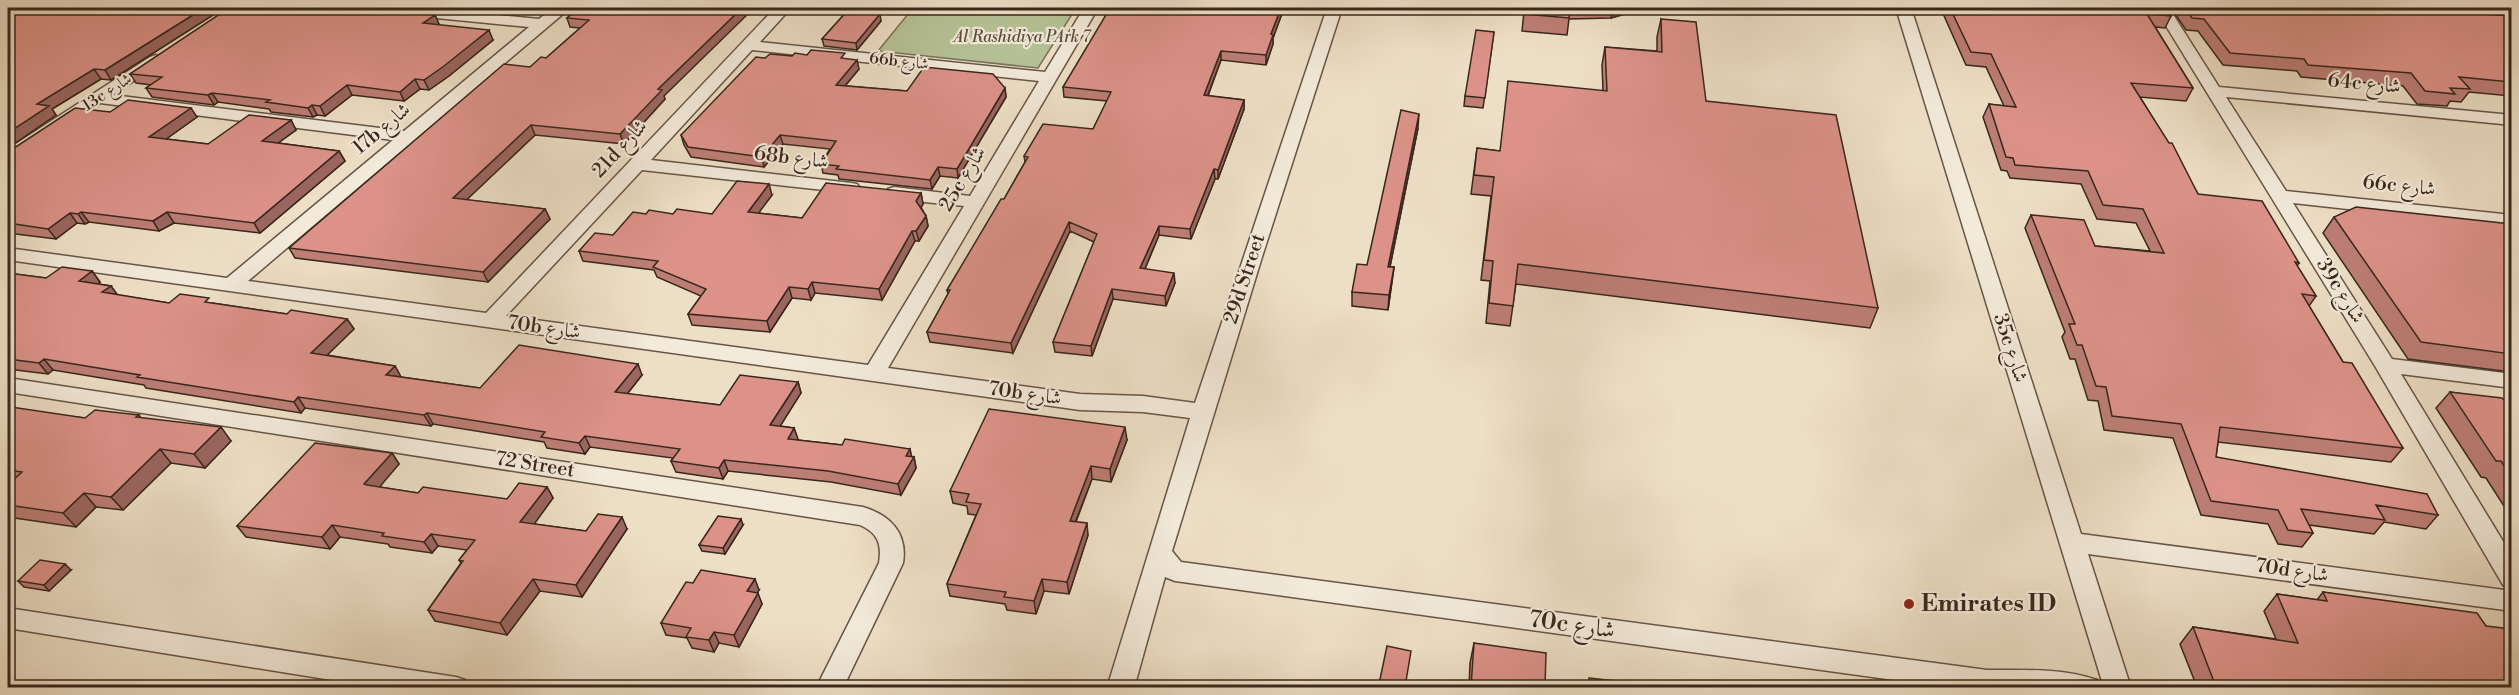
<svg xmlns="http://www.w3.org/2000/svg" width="2519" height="695" viewBox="0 0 2519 695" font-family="'Libre Bodoni',Amiri,serif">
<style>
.green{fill:#b6c297;stroke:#78745a;stroke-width:1.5}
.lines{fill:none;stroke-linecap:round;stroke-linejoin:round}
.minor-casing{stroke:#665546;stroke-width:3}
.minor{fill:#f3eada;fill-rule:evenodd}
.wall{fill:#bd7e76;stroke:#39271c;stroke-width:1.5}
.shaded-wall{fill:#9a6660;stroke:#39271c;stroke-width:1.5}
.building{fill:#dc9289;stroke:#39271c;stroke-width:1.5}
.poi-dot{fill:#8f2418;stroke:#f3eada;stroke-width:2}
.labels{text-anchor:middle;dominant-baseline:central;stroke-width:4.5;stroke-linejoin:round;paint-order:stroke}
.far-park-label{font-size:16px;font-style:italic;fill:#584e3b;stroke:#f3eada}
.far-street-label{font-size:16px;fill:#39271c;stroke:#f3eada}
.street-label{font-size:20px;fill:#39271c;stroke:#f3eada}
.near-poi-label{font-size:24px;font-weight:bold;fill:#39271c;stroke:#f3eada;text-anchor:start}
.near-street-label{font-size:24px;fill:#39271c;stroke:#f3eada}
</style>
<rect width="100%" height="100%" fill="#eddfc6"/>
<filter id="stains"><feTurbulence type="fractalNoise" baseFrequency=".00333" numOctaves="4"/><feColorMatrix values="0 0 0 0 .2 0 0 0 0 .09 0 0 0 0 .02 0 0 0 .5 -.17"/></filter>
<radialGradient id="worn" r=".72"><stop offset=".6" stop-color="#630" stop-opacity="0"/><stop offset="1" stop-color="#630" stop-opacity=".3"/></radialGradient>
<!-- green -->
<path class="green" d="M913 8H1076L1038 68 878 51Z"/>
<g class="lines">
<defs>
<path id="minor" d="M378 8H425L539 19 553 8H570L248 281 486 313 775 8H791L760 42 1045 72 1084 8H1098L888 368 1080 394 1143 396 1195 403 1327 8H1342L1262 257 1172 551 1181 562 1987 670C2023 670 2063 668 2097 680L2101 688H1952L1175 581 1165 577 1134 688H1107L1190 418 1143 412 1080 410 8 260V248L227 278 393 140 100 103 14 160 8 161V149L150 57 156 55 164 60 113 95 404 131 529 27 385 13 380 11ZM752 50 1039 81 970 196 894 187 888 189 885 193 888 197 894 199 964 206 868 365 506 316 642 170 851 193 857 192 860 188 857 184 851 183 651 160Z
M1896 8H1911L2081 534 2512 591V611L2088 554 2131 688H2104Z
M2155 8H2169L2219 87 2512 115V125L2226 97 2286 191 2512 215V227L2293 203 2392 359 2512 374V388L2401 374 2512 556V588L2503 585 2375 366Z
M8 378 863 507C890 515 908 533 903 563L843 688H816L879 563C882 544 878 533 860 525L8 392Z
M8 608 456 677 465 680 469 688H381L8 628Z"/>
</defs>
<!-- minor casing -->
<use href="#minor" class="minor-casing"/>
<!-- minor -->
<use href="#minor" class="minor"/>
</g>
<!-- wall -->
<path class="wall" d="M8 8 27 9 224 8 111 80 101 79 52 109 56 115 8 148Z
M229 8H379L380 9 435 15 439 24 438 25 493 40 449 76 429 90 420 89 404 101 352 95 325 116 317 115 313 117 271 112 269 109 218 102 214 105 152 97 146 88 151 85 136 83 130 74Z
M579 8 664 96 665 99 624 144 535 135 466 200 545 209 550 219 488 282 295 258 289 248 530 67 546 58 580 28 570 27 567 18Z
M841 8H877L881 21 857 50 824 46 822 39 850 8 842 10Z
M1284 8 1273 38V44L1266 65 1221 60 1208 96 1244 100V109L1218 179H1215L1191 239 1159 235 1145 269 1175 283 1166 306 1113 299 1092 356 1055 352 1053 342 1094 242 1070 231 1013 353 930 342 927 332 948 294 947 290 1004 199 1025 162 1024 156 1093 129 1107 101 1064 97 1063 87Z
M1519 8H1646L1611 18 1569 19 1567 35 1522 31 1524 11Z
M1941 8H2166L2171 16 2165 28 2155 27 2193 88 2186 101 2140 97 2198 194 2299 263 2297 266 2316 296 2309 306 2343 362 2403 448 2391 462 2218 442 2216 457 2438 515 2426 529 2384 522 2374 534 2309 525 2313 533 2302 547 2278 544 2268 524 2201 515 2173 438 2104 430 2098 401 2088 400 2075 359H2070L2062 337 2065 332 2025 228 2031 215 2095 246 2150 251 2136 223 2097 219 2081 184 2010 178 2007 171 2001 170 1983 117 1989 104 2004 106 1986 67 1966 65 1941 9Z
M2171 8H2403L2511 16V96L2469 92 2461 102 2450 101 2447 106 2417 104 2403 86 2301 77 2297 71 2223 65 2198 31 2186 30Z
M2413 8H2511V15Z
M1661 19 1706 101 1878 308 1870 328 1516 284 1510 326 1486 323 1490 281 1481 280 1491 196 1471 194 1477 148 1499 151 1603 90 1602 65 1605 47 1657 51V37Z
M1494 32 1483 108 1464 106 1465 96Z
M792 56 846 59 859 69 845 86 907 91 1005 88 1006 97 958 178 940 176 932 189 839 179 838 175 823 173 821 164 830 149 783 144 764 167 691 157 684 145 681 135 765 58Z
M110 112 197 117 166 139 208 144 291 120 296 130 278 143 339 151 345 161 260 233 174 223 159 231 89 222 85 224 77 223 56 239 8 233V152Z
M1418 128 1390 267H1394L1388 310 1352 306V292L1367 265Z
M921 193 923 204 921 207 926 216 928 226 919 241H915L882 300 815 293 811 300 792 298 770 332 692 325 688 314 701 296 657 277 654 270 583 261 579 251 613 235 646 214H712L772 195 758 213 802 218Z
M2334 217 2511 224V372L2408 359 2323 233Z
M92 271 100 282 98 284 111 286 117 295 169 303H212L287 314 347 319 354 329 327 355 395 366 401 377 480 388 642 375 627 394 720 405 798 382 801 393 780 426 794 428 798 440 842 445 910 449 911 456 914 457 916 468 901 495 831 482 728 471 723 479 676 472 671 461 673 458 590 447 585 454 547 448 544 442 433 424 431 426 305 408 301 413 146 388 144 385 53 370 48 374 8 369V273L46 278Z
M2450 392 2511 402V517L2486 478 2481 477 2436 408Z
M8 409 85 418 139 415 141 418 231 441 205 468 171 463 123 510 96 507 76 527 8 517V485L10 482H8Z
M1127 440 1111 482 1092 479 1076 522 1088 535 1069 594 1044 591 1036 614 1007 610 1005 604 950 596 947 584 976 515 968 514 967 506 953 503 950 491Z
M392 453 399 464 379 487 418 493 507 499 547 487 553 498 534 524 586 531 627 529 582 597 540 591 507 635 435 621 428 610 461 563 459 560 467 550 438 546 432 553 390 547 388 544 340 537 330 549 246 537 237 526Z
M743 525 725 554 702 551 699 545Z
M71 570 49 591 24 587 18 581Z
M759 590 757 593 762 604 739 647 719 643 714 652 692 648 687 638 666 635 661 623Z
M2323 592 2486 626 2511 687H2197L2180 644 2193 627 2276 639 2264 611 2277 594 2317 600Z
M1474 643 1545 687H1469L1470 663Z
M1379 684 1405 687H1379Z"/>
<!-- shaded-wall -->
<path class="shaded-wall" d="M204 8H224L111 80 105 70Z
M742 8H754L664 96 665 99 624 144 620 134 658 89Z
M1281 8H1284L1273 38V44L1266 65V55L1271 34Z
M1613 8H1646L1611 18Z
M880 14 881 21 857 50 856 43Z
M435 15 439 24 428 33 423 23Z
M489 30 493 40 449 76 429 90 424 80Z
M1221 51V60L1204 105V95Z
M857 60 859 69 838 94 836 85Z
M94 69 101 79 52 109 56 115 8 148V133L37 104Z
M415 79 420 89 404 101 400 92Z
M347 85 352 95 325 116 320 106Z
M1005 88 1006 97 958 178 957 169Z
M212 93 218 102 214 105 208 95Z
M1244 100V109L1218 179V170Z
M312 105 317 115 313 117 308 108Z
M191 108 197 117 155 147 149 137Z
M1419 114 1418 128 1387 281 1388 267Z
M291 120 296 130 267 151 262 141Z
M531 125 535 135 458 208 453 198Z
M780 135 783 144 764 167 762 157Z
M339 151 345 161 260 233 254 223Z
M938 167 940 176 932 189 930 180Z
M1214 169 1215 179 1191 239 1190 229Z
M769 184 772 195 752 222 748 212Z
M921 193 923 204 919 211 916 201Z
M545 209 550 219 488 282 483 272Z
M81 212 89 222 85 224 78 214Z
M167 212 174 223 159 231 153 221Z
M70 213 77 223 56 239 48 229Z
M926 216 928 226 919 241 916 231Z
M1069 222 1070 231 1013 353 1011 343Z
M1159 226V235L1141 278 1140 268Z
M912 231 915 241 882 300 879 289Z
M1394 267 1392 282 1388 310 1389 295Z
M92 271 100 282 87 291 79 281Z
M1174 273 1175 283 1166 306 1165 296Z
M812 282 815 293 811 300 808 289Z
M111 286 119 297 102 292Z
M789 287 792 298 770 332 767 321Z
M1112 289 1113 299 1092 356 1091 346Z
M347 319 354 329 318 364 311 353Z
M44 359 53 370 48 374 39 363Z
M638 364 642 375 620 403 615 392Z
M395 366 401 377 386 375Z
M798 382 801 393 774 436 770 425Z
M298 397 305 408 301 413 294 402Z
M427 413 433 424 431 426 424 415Z
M221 427 231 441 205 468 194 454Z
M1125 427 1127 440 1111 482 1110 469Z
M794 428 798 439 792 450 788 439Z
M585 436 590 447 585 454 579 443Z
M160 449 171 463 123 510 111 497Z
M910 449 912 459 914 457 916 468 901 495 898 484 906 456Z
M392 453 399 464 372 496 364 484Z
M724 460 728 471 723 479 719 468Z
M1091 466 1092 479 1071 533 1070 521Z
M547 487 553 498 527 534 520 522Z
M84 493 96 507 76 527 63 513Z
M622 517 627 529 582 597 576 585Z
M741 519 743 525 725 554 723 548Z
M1087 523 1088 535 1069 594 1067 582Z
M332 525 340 537 330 549 322 537Z
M431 534 438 546 432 553 424 542Z
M65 564 71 570 49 591 44 585Z
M533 579 540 591 507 635 500 623Z
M755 579 759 590 752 603 747 591Z
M1042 579 1044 591 1036 614 1034 601Z
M758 593 762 604 739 647 734 635Z
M714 632 719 643 714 652 709 640Z"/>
<!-- building -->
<path class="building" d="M8 8 27 9 30 8H204L105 70 94 69 37 104 49 106 8 133Z
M229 8H372H371L435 15 423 23 489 30 444 66 424 80 415 79 400 92 347 85 320 106 312 105 308 108 266 102 270 100 212 93 208 95 146 88 162 77 130 74Z
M579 8H742L658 89 662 90 620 134 531 125 453 198 545 209 483 272 289 248 504 64 530 67 541 57 546 58 589 20 567 18Z
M850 8H877L880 14 856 43 822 39Z
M1110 8H1281L1271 34 1273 35 1266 55 1221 51 1204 95 1244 100 1218 170 1214 169 1190 229 1159 226 1140 268 1174 273 1165 296 1112 289 1091 346 1053 342 1097 234 1069 222 1011 343 927 332 950 290H947L1001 199H1004L1028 157 1024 156 1043 124 1093 129 1111 92 1063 87Z
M1525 8H1570L1569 18 1525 14Z
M1950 8H2166L2171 16 2147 14 2193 88 2131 83 2169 143H2172L2198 194 2262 201 2299 263 2295 262 2316 296 2302 294 2343 362 2352 363 2403 448 2220 427 2216 457 2427 494 2438 515 2376 505 2385 520 2301 509 2313 533 2288 530 2278 510 2211 501 2181 424 2112 416 2106 387 2096 386 2082 345H2077L2069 324H2075L2031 215 2084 220 2095 246 2164 253 2143 209 2103 205 2088 171 2015 165 2013 158 2006 157 1989 104 2016 107 1991 54 1971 52Z
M2185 8H2403L2511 16V82L2459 77 2470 89 2450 88 2455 94 2425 91 2411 73 2308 65 2304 59 2230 53 2204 19 2192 18Z
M1661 19 1696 22 1706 101 1836 115 1878 308 1518 264 1513 306 1489 303 1493 261 1484 260 1494 177 1474 175 1477 148 1500 151 1508 81 1607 91 1605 47 1662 52Z
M1476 30 1494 32 1485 98 1465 96Z
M811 50 845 53 841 58 857 60 836 85 907 91 924 67 993 74 1005 88 957 169 938 167 930 180 836 169 839 166 821 164 836 141 780 135 762 157 688 147 681 135 756 57 765 58 770 54 792 56 795 53 807 55Z
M128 100 191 108 149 137 208 144 249 115 291 120 262 141 339 151 254 223 167 212 153 221 81 212 78 214 70 213 48 229 8 223V152L75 108 110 112Z
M1401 110 1419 114 1388 267H1394L1389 295 1352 292 1357 264 1367 265Z
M737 181 769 184 748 212 802 218 826 183 921 193 916 201 926 216 916 231H912L879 289 812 282 808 289 789 287 767 321 688 314 706 289 653 267 658 261 579 251 595 233 613 235 633 212 646 214 649 210 673 214 677 209 712 214Z
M2356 207 2511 224V354L2421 342 2334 217Z
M62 267 92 271 79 281 111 286 102 292 169 303 180 294 209 298 205 302 287 314 291 310 347 319 311 353 395 366 386 375 480 388 519 345 638 364 615 392 720 405 740 375 798 382 770 425 794 428 788 439 842 445 845 439 910 449 906 456 914 457 898 484 828 471 724 460 719 468 671 461 680 449 585 436 579 443 541 437 545 432 427 413 424 415 298 397 294 402 137 377 140 375 44 359 39 363 8 359V273L46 278Z
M2450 392 2502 398 2504 400 2511 402V477L2501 461H2496Z
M11 407 85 418 95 410 139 415 136 417 221 427 194 454 160 449 111 497 84 493 63 513 8 505V485L22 472 8 470V409Z
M989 409 1125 427 1110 469 1091 466 1070 521 1087 523 1067 582 1042 579 1034 601 1004 597 1006 592 947 584 981 504 966 502 969 494 950 491Z
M315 443 392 453 364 484 367 485 418 493 423 487 507 499 519 483 547 487 520 522 586 531 598 514 622 517 576 585 533 579 500 623 428 610 463 561 459 560 475 540 431 534 424 542 382 536 384 533 332 525 322 537 237 526Z
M718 516 741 519 723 548 699 545Z
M40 560 65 564 44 585 18 581Z
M701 570 755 579 747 591 758 593 734 635 714 632 709 640 686 637 691 628 661 623 686 582 693 583Z
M2323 592 2477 613 2486 626 2511 629V687H2216L2193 627 2298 643 2277 594 2327 601Z
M1474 643 1546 653 1545 687H1471Z
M1387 646 1411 651 1405 687H1393L1379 684Z
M1589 678 1616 681V687H1589Z
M1418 684 1439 687H1418Z"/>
<!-- markers -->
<circle class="poi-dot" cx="1909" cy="604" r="6"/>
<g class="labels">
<!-- far-park labels -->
<g class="far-park-label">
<text x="1022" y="37">Al Rashidiya PArk 7</text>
</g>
<!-- far-street labels -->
<g class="far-street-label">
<text transform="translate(899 61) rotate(6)">66b شارع</text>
<text transform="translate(107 92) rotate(-33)">13c شارع</text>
</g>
<!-- street labels -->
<g class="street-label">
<text transform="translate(2364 84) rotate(5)">64c شارع</text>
<text transform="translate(382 129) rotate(-40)">17b شارع</text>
<text transform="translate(620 149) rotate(-47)">21d شارع</text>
<text transform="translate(791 158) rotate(7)">68b شارع</text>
<text transform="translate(963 179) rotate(-59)">25c شارع</text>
<text transform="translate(2399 186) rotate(6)">66c شارع</text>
<text transform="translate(1245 279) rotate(-72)">29d Street</text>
<text transform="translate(2340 291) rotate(58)">39c شارع</text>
<text transform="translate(544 328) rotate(8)">70b شارع</text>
<text transform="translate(2010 348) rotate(72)">35c شارع</text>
<text transform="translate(1025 394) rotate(8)">70b شارع</text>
<text transform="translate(535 465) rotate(9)">72 Street</text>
<text transform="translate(2292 571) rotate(8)">70d شارع</text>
</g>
<!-- near-poi labels -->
<g class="near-poi-label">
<text x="1921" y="604">Emirates ID</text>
</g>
<!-- near-street labels -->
<g class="near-street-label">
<text transform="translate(1572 625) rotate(8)">70c شارع</text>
</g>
</g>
<!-- margin -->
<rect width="2519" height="695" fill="none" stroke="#eddfc6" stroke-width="30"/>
<rect x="9" y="9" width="2501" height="677" fill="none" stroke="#39271c" stroke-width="3"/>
<rect x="15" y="15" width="2489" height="665" fill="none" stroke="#39271c" stroke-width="1.5"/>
<rect width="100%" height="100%" filter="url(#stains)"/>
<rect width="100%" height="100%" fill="url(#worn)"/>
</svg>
